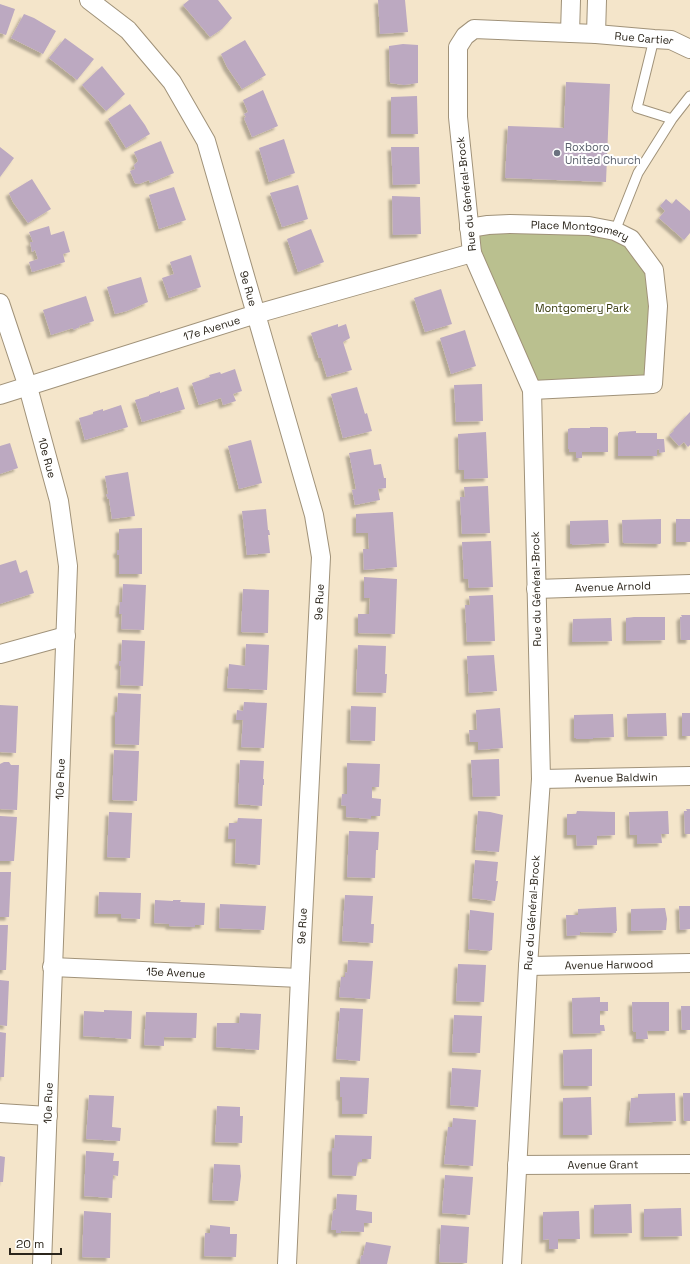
<svg xmlns="http://www.w3.org/2000/svg" width="690" height="1264" viewBox="0 0 690 1264" font-family="'Space Grotesk',sans-serif">
<style>
.green{fill:#bac08f}
.building{fill:#bca9c1;filter:url(#shadow)}
.lines{fill:none;stroke-linecap:round;stroke-linejoin:round}
.service-casing{stroke:#a09279;stroke-width:11}
.minor-casing{stroke:#a09279;stroke-width:20}
.service{stroke:#fff;stroke-width:9}
.minor{stroke:#fff;stroke-width:18}
.worship-dot{fill:#6b7280;stroke:#fff;stroke-width:1.5}
.labels{text-anchor:middle;dominant-baseline:central;stroke-width:4;stroke-linejoin:round;paint-order:stroke}
.street-label{font-size:11px;fill:#2b251b;stroke:#fff}
.worship-label{font-size:11px;fill:#5b616d;stroke:#fff;text-anchor:start}
.park-label{font-size:11px;fill:#393c0f;stroke:#fff}
</style>
<defs>
<filter id="shadow"><feDropShadow dx="-3.5" dy="3.5" stdDeviation="1" flood-color="#0004"/></filter>
</defs>
<rect width="100%" height="100%" fill="#f4e5ca"/>
<!-- green -->
<path class="green" d="M588 227 619 238 651 263 655 379 532 390 469 228Z"/>
<!-- building -->
<path class="building" d="M189 0H218L232 18 222 29 210 37 183 5Z
M378 0H405L408 32 380 34Z
M0 4 15 9 6 35 0 33Z
M24 14 34 18 56 31 43 54 11 38Z
M65 38 94 59 77 80 49 58Z
M245 40 266 75 242 89 227 67 221 54Z
M403 44 418 45V83L404 85 390 83 389 46Z
M102 66 125 94 106 111 82 85Z
M566 82 610 84 606 182 505 178 508 126 564 128Z
M263 90 278 126 252 137 244 118 246 117 244 114 248 112 243 100Z
M417 96 418 134H391V97Z
M130 104 145 125 150 134 126 148 108 119Z
M284 139 295 173 269 182 259 148Z
M161 141 174 173 150 183 149 180 139 184 135 183 130 171 135 169 134 165 138 161 134 152Z
M0 147 14 158 0 177Z
M391 147H419L420 184 393 185Z
M32 179 51 209 28 223 13 202 9 193Z
M298 185 308 219 282 227 270 193Z
M174 187 186 220 159 229 149 195Z
M392 196 420 197 421 234 393 235Z
M666 199 672 204 676 199 690 211V233L684 240 659 218 665 211 660 206Z
M49 226 51 235 64 231 70 252 63 254 65 262 32 272 29 262 38 259 35 250 32 252 30 242H33L29 232Z
M311 229 324 262 298 272 287 239Z
M191 255 201 287 169 298 162 278 174 274 170 262Z
M141 277 148 302 127 311 115 314 107 287Z
M441 289 452 324 425 332 414 298Z
M86 296 94 321 79 326 80 327 73 330V328L51 335 43 310Z
M338 324V327L346 324 350 338 343 342 352 370 327 377 321 358H319L311 333Z
M465 330 476 366 451 374 440 338Z
M235 369 242 391 233 394 236 401 223 405 221 398 199 405 192 383 210 377 209 375 220 372 221 374Z
M482 384 483 421 456 422 454 385Z
M178 387 185 409 142 422 135 400 149 396V395L160 391V393Z
M357 387 365 414 367 413 372 431 343 438 331 394Z
M121 405 128 427 85 440 79 418 93 414V412L103 409V411Z
M690 412V445L688 447 684 442 679 446 669 435 674 431 673 430Z
M590 427H606L608 428V452H582V458H576V452H569V449H568V429L571 428H590Z
M636 431V433H657V439H664L665 452 659 453V449L657 450V456H618V433H619V432Z
M486 432 488 478 464 479V470H459L458 434Z
M251 440 262 483 239 489 228 446Z
M10 443 18 468 0 474V446Z
M371 449 374 465 381 464 384 478H386V488L378 489 380 500 355 505 352 490 356 489 349 453Z
M128 472 135 516 112 519 109 499H108L106 494H108L105 476Z
M488 486 490 533 462 534 460 497H465L464 487Z
M266 509 268 530H269L270 535H268L270 553 247 555 242 511Z
M393 512 397 567 364 570 363 549H369L368 533H356V514Z
M661 519V543L660 544 623 543 622 520Z
M676 519H690V542H676Z
M608 520 609 543 572 545V544H570V521Z
M142 528V574H119V555H117V550H119V529Z
M491 541 493 587 469 588 468 579H464L462 542Z
M16 560 20 573 27 570 34 593 0 604V565Z
M364 577 397 579 395 634 358 633V614H369L370 598H364Z
M123 584 146 585 144 630 121 629 122 614H119L120 602H122Z
M243 589 269 590 268 633 241 632Z
M493 595 495 641 467 642 465 605H470L469 596Z
M681 615H690V640H681L680 617H682Z
M634 617H665V640L626 641V618Z
M611 618 612 641 572 642 573 619Z
M122 640 145 641 143 686 120 685 121 666H119V661H121Z
M246 644 269 645 267 690 227 688 229 664 245 666Z
M358 645 386 646 385 674H387L386 693 356 692Z
M494 655 497 691 469 693 467 656Z
M118 693 141 694 139 745 115 744V712H117Z
M244 702 267 703 264 748 241 747 243 720H236L237 710 243 711Z
M0 705 18 706 16 753 0 752Z
M351 706 376 707 375 741 350 740Z
M500 708 503 748 478 750V742H470L469 730H477L476 710Z
M666 713 667 736 628 737 627 714Z
M682 713H690V736H682Z
M613 714 614 737 593 738V739H576V738H574V715Z
M114 750 139 751 137 801 112 800Z
M499 759 500 796 473 797 471 760Z
M240 760 264 761 263 779H264V785H263L262 806 238 804Z
M4 762H9L11 765H19L17 810 0 809V764Z
M347 763 380 764 379 787H372V798L381 799 380 816H371V819L346 817V806L341 805 342 794H347Z
M686 809H690V834H685L684 811H687Z
M478 811 490 812 503 815 499 852 475 850Z
M577 811 615 812V835L597 836V845L577 846 576 835H567V814H576Z
M668 811 669 834H661L662 843 637 844V835H630L629 812Z
M109 812 132 813 130 858 107 857Z
M0 816 17 817 14 861H0Z
M238 818 262 819 260 865 235 863 236 839H228L229 823H237Z
M349 831 379 832 378 850H376L375 878 347 877Z
M475 860 498 862 496 881H498L495 901 472 898Z
M0 872H11L9 917H0Z
M99 892 141 893 140 919 121 918V914H98Z
M345 895 373 896 371 924H374L373 943 342 941Z
M155 900 173 901V900H181L180 902 205 903 204 925H195V927L169 926V924L154 923Z
M220 904 266 906 264 930 219 928Z
M679 906H690V929L680 930Z
M616 907 617 931H616V933L580 932V935L567 936 566 915H578V909Z
M665 908 667 919 666 930 631 931V909Z
M470 910 494 913 492 950H491L490 951 468 949Z
M0 925H8L6 970H0Z
M348 960 373 961 370 999 339 997 341 977H345V972L347 973Z
M458 964 486 965 484 1002 456 1001Z
M0 980 9 981 7 1026 0 1025Z
M600 997V1002H608V1011H600V1025H604L605 1031H600V1033L573 1034 572 998Z
M632 1002H669V1031H647L648 1039H636V1032H633Z
M681 1006H690V1030H682Z
M340 1008 363 1009 360 1061 336 1059Z
M104 1010 132 1011 131 1039 83 1036 84 1011 104 1012Z
M146 1012 197 1013 196 1038 164 1037V1046L144 1045Z
M240 1013 261 1014 259 1050 216 1047 217 1023H239Z
M454 1015 482 1016 480 1053 452 1052Z
M0 1032 6 1033 4 1077H0Z
M592 1049V1086H564L563 1050Z
M452 1068 481 1070 478 1107 450 1105Z
M340 1077 369 1078 367 1114H342V1097H340Z
M675 1093 676 1121 629 1123 631 1098H638V1094Z
M683 1093H690V1121H684Z
M89 1095 114 1096 112 1127 121 1128 120 1141 86 1139Z
M591 1097 592 1135H563V1098Z
M217 1106 240 1107V1116H243L242 1143 215 1142Z
M453 1118 476 1120 473 1166 444 1164 448 1127H452Z
M335 1135 372 1136 371 1159H362V1162H358L356 1176 332 1175V1148H334Z
M86 1151 114 1153 113 1161H119L118 1176 113 1175 112 1198 84 1196Z
M0 1156 5 1157 3 1182H0Z
M214 1164 240 1165 241 1176 238 1201 212 1200Z
M445 1175 473 1177 470 1215 442 1213Z
M337 1194 357 1195 356 1210 372 1212V1223H364V1232L341 1231V1233H336V1230H331L333 1211 336 1209Z
M631 1204 632 1233 594 1234V1205Z
M681 1208 682 1236 644 1237V1209Z
M84 1211 111 1213 110 1258 82 1257Z
M579 1211 580 1239H558V1249H549V1239L543 1240V1212Z
M210 1225 230 1227V1234H237L236 1257 204 1256 205 1233H210Z
M441 1225 469 1227 467 1263 439 1262Z
M366 1242 391 1246 387 1264H360L361 1256 363 1255Z"/>
<g class="lines">
<defs>
<path id="service" d="M654 39 637 108 672 119
M615 231 638 173 672 119 690 96"/>
<g id="minor">
<path id="s1" d="M89 0 128 30 172 82 206 141 314 515 321 557 300 978 287 1264"/>
<path d="M570 33 571 0"/>
<path d="M596 34 597 0"/>
<path id="s2" d="M469 228 488 225 510 224 589 226 615 231 631 239 654 270 658 306 653 384 532 390"/>
<path id="s3" d="M0 303 28 387 59 501 68 566 42 1264"/>
<path id="s4" d="M0 395 256 314 472 253"/>
<path id="s5" d="M536 589 690 584"/>
<path d="M0 654 66 636"/>
<path id="s6" d="M541 779 690 776"/>
<path id="s7" d="M528 966 690 963"/>
<path id="s8" d="M52 967 300 978"/>
<path d="M0 1113 48 1116"/>
<path id="s9" d="M517 1165 690 1164"/>
<path id="s10" d="M512 1264 528 966 541 779 532 390 472 253 458 117V47L465 36 474 29 596 34 654 39 671 40 690 49"/>
</g>
</defs>
<!-- service casing -->
<use href="#service" class="service-casing"/>
<!-- minor casing -->
<use href="#minor" class="minor-casing"/>
<!-- service -->
<use href="#service" class="service"/>
<!-- minor -->
<use href="#minor" class="minor"/>
</g>
<!-- markers -->
<circle class="worship-dot" cx="557" cy="153" r="4"/>
<g class="labels">
<!-- street labels -->
<g class="street-label">
<text stroke="none"><textPath href="#s10" startOffset="1426">Rue Cartier</textPath></text>
<text transform="translate(466 194) rotate(-96)">Rue du Général-Brock</text>
<text stroke="none"><textPath href="#s2" startOffset="112">Place Montgomery</textPath></text>
<text stroke="none"><textPath href="#s1" startOffset="339">9e Rue</textPath></text>
<text stroke="none"><textPath href="#s4" startOffset="222">17e Avenue</textPath></text>
<text stroke="none"><textPath href="#s3" startOffset="162">10e Rue</textPath></text>
<text stroke="none"><textPath href="#s5" startOffset="77">Avenue Arnold</textPath></text>
<text transform="translate(536 589) rotate(-91)">Rue du Général-Brock</text>
<text transform="translate(319 602) rotate(-87)">9e Rue</text>
<text stroke="none"><textPath href="#s6" startOffset="75">Avenue Baldwin</textPath></text>
<text transform="translate(60 779) rotate(-88)">10e Rue</text>
<text stroke="none"><textPath href="#s10" startOffset="352">Rue du Général-Brock</textPath></text>
<text transform="translate(302 926) rotate(-87)">9e Rue</text>
<text stroke="none"><textPath href="#s7" startOffset="81">Avenue Harwood</textPath></text>
<text stroke="none"><textPath href="#s8" startOffset="124">15e Avenue</textPath></text>
<text transform="translate(48 1103) rotate(-88)">10e Rue</text>
<text stroke="none"><textPath href="#s9" startOffset="86">Avenue Grant</textPath></text>
</g>
<!-- worship labels -->
<g class="worship-label">
<text x="565" y="147">Roxboro<tspan x="565" dy="13">United Church</tspan></text>
</g>
<!-- park labels -->
<g class="park-label">
<text x="582" y="308">Montgomery Park</text>
</g>
</g>
<!-- scale -->
<path d="M10 1248v6h51v-6" fill="none" stroke="#2b251b" stroke-width="2"/>
<text x="16" y="1248" font-size="12" fill="#2b251b" stroke="#ffffff" stroke-width="3" paint-order="stroke">20 m</text>
</svg>
